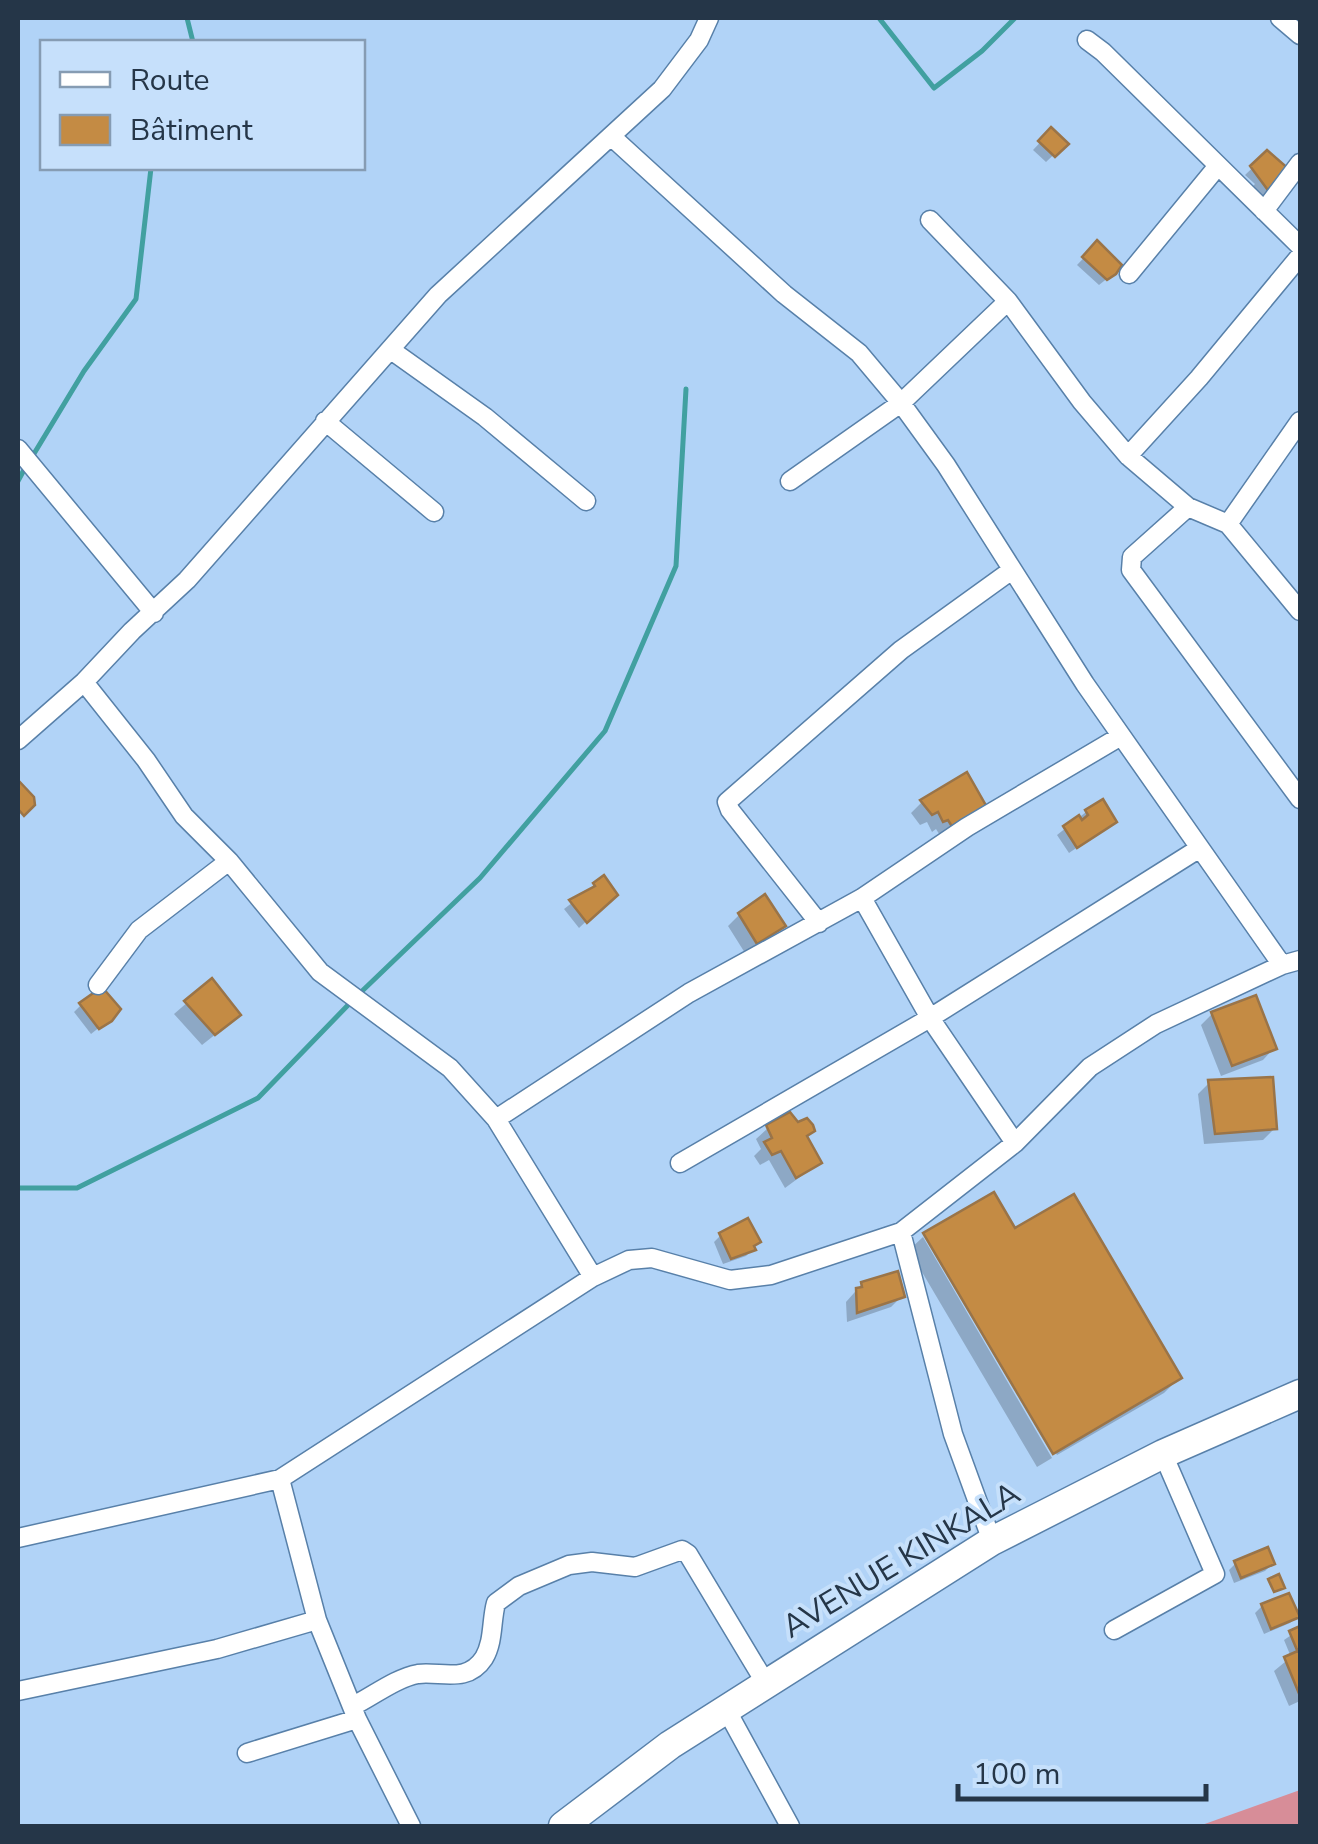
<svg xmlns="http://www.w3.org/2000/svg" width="1318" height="1844" viewBox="0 0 1318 1844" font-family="'Nunito Sans',sans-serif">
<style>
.green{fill:#d78d98}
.shadow{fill:#0003}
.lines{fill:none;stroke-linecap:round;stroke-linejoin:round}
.stream{stroke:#41a0a0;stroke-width:5}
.building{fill:#c48b44;stroke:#9a7448;stroke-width:2.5}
.street-casing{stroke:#5880a9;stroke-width:21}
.primary-casing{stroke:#5880a9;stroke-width:31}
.street{stroke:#fff;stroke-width:18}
.primary{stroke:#fff;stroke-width:28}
.labels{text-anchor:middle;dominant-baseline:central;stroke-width:8;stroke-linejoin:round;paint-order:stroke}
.street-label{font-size:32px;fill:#253648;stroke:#c6e0fb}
</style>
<rect width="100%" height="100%" fill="#b1d3f7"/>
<!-- green -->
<path class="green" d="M1300 1790V1826H1199Z"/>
<!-- shadow -->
<path class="shadow" d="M1051 131 1065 144 1046 162 1033 150Z
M1268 153 1287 170 1261 198 1252 187 1255 184 1245 175Z
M1097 244 1114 273 1099 285 1077 265Z
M922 802 985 809 941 837 936 829 932 832 927 822 920 825 911 813Z
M1086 812 1114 822 1069 853 1057 835Z
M603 879 615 894 579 928 564 909Z
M739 915 783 926 745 953 728 926Z
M211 982 226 1026 202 1045 174 1014Z
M81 1005 110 1019 91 1034 74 1012Z
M1212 1014 1274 1048 1263 1060 1221 1076 1201 1025Z
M1209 1083 1275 1128 1263 1140 1204 1144 1198 1094Z
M768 1128 805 1137 819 1163 785 1188 769 1160 760 1165 754 1156 761 1149 756 1139Z
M993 1195 1014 1232 1179 1378 1164 1393 1057 1455 928 1236H924Z
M721 1235 753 1249 746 1256 723 1264 714 1242Z
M923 1237 1052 1458 1037 1467 909 1250Z
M862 1284 902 1296 891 1307 847 1322 846 1302Z
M1236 1563 1272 1564 1265 1571 1234 1583 1229 1570Z
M1262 1606 1297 1616 1290 1623 1264 1634 1255 1613Z
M1300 1629V1701L1289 1706 1274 1671 1291 1657 1284 1640Z"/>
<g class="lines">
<!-- stream -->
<path class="stream" d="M187 18 193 42
M879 18 934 88 982 51 1015 18
M32 457 84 371 136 299 151 168
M18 481 26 466
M359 994 480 878 605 731 676 566 686 389
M18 1188H77L258 1098 351 1002"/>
</g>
<!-- building -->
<path class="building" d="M1051 127 1069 144 1055 157 1038 141Z
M1267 150 1290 170 1270 193 1250 166Z
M1097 240 1122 265 1116 274 1107 280 1082 257Z
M967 772 988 809 953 828 948 820 943 822 938 812 932 815 920 800Z
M18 780 34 797 35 805 24 816 18 809Z
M1103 799 1117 822 1077 848 1063 826 1079 815 1082 820 1088 815 1085 810Z
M604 875 618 895 587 923 569 900 595 886 593 883Z
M765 894 786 926 757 944 738 913Z
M212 978 241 1015 215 1035 184 1001Z
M102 987 121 1009 112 1021 99 1029 79 1003Z
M1256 995 1277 1049 1232 1066 1211 1012Z
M1273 1077 1277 1129 1215 1134 1208 1080Z
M790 1112 798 1122 807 1118 813 1125 815 1131 807 1136 822 1163 796 1178 781 1151 772 1155 764 1142 772 1138 766 1125Z
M994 1192 1015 1228 1074 1194 1182 1378 1053 1454 923 1233Z
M748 1218 761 1242 754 1246 756 1250 731 1259 719 1233Z
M898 1271 905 1297 857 1313 856 1288 862 1287 861 1282Z
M1268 1547 1275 1564 1241 1578 1234 1561Z
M1279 1574 1285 1588 1274 1592 1268 1579Z
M1289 1593 1300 1617 1271 1629 1261 1604Z
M1300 1626V1648L1297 1650 1289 1631Z
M1300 1650V1696L1284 1657Z"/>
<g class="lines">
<defs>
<path id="street" d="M1280 18 1300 35
M1087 40 1103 52 1300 246
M612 137 784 294 859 353 901 403 946 465 1085 684 1282 965
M1264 211 1300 163
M930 220 1008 301 1082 402 1128 456 1188 507 1228 524 1300 611
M1129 274 1217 167
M391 350 485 417 586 501
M325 421 434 512
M18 449 154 613
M1128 456 1199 378 1300 256
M790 481 901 403 1008 301
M1188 507 1132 557 1131 570 1300 799
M1228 524 1300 421
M84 682 146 760 184 816 229 861 320 972 450 1068 496 1119 593 1277
M18 740 84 682 132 631 187 580 438 295 662 89 699 40 709 18
M862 898 930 1018 1015 1143
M819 923 730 810 727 802 901 650 1012 570
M98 985 139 930 229 861
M496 1119 689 993 862 898 967 827 1121 736
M680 1163 930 1018 1200 848
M901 1232 953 1434 992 1541
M280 1479 317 1620 357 1719 411 1826
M18 1538 280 1479 593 1277 629 1260 652 1258 730 1280 771 1275 901 1232 1015 1143 1090 1067 1156 1024 1282 965 1300 960
M1114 1630 1215 1574 1163 1454
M18 1691 217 1649 317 1620
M353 1706C373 1696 396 1678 418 1674 441 1671 467 1684 484 1658 494 1641 491 1621 496 1603L519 1586 569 1565 592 1562 635 1567 682 1550 688 1554 765 1682
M726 1709 790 1826
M247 1753 357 1719"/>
<path id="primary" d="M563 1826 670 1745 992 1541 1163 1454 1300 1394"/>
</defs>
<!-- street casing -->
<use href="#street" class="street-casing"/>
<!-- primary casing -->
<use href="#primary" class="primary-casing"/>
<!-- street -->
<use href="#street" class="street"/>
<!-- primary -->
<use href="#primary" class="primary"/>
</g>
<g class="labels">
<!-- street labels -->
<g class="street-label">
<text transform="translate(901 1560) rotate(-31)">AVENUE KINKALA</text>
</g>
</g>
<!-- border -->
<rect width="1318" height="1844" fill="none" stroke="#253648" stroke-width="40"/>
<!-- legend -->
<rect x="40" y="40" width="325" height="130" fill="#c6e0fb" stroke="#869cb3" stroke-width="2.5"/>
<rect x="60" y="72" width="50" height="15" fill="#ffffff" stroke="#869cb3" stroke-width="2.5"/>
<text x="130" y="90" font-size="30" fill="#253648">Route</text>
<rect x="60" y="115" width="50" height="30" fill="#c48b44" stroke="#869cb3" stroke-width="2.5"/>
<text x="130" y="140" font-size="30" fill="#253648">Bâtiment</text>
<!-- scale -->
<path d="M958 1784v15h248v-15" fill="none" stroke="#253648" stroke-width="5"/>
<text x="973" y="1784" font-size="30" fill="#253648" stroke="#c6e0fb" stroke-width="8" paint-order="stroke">100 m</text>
</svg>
